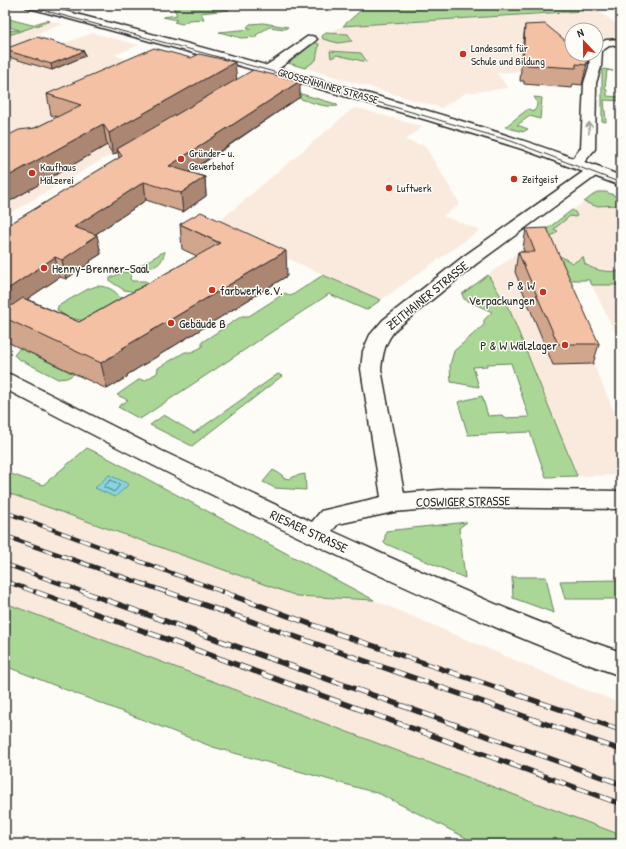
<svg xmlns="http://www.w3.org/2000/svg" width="626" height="849" viewBox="0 0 626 849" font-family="'Patrick Hand',sans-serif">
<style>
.built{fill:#faeade}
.green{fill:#aad796;stroke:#6a8160}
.water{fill:#86d6e0;stroke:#629298}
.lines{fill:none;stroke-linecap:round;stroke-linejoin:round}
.shore{stroke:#4f6f73;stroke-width:1}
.minor-casing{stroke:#2b2b2b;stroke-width:3}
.major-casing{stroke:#2b2b2b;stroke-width:3}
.minor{fill:#fdfcf7;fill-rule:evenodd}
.major{fill:#fdfcf7;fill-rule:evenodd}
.tram{stroke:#2b2b2b;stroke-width:1}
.rail-far1-casing{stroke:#2b2b2b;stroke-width:4.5}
.rail-casing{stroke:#2b2b2b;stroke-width:5.5}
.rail-far1{stroke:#fdfcf7;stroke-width:3;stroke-dasharray:10;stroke-linecap:butt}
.rail{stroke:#fdfcf7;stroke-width:4;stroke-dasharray:12;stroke-linecap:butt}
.wall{fill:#d2a68d;stroke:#2b2b2b}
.shaded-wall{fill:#ab8773;stroke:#2b2b2b}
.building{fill:#f4c1a4;stroke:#2b2b2b}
.oneway{stroke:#9e9e9b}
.poi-dot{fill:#c8321e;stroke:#fdfcf7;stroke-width:1.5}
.labels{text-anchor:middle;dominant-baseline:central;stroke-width:3;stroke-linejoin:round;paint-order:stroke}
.far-poi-label{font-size:11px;fill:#2b2b2b;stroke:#fdfcf7;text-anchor:start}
.far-street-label{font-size:11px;fill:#2b2b2b;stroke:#fdfcf7}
.poi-label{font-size:13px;fill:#2b2b2b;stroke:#fdfcf7;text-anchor:start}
.street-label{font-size:13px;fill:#2b2b2b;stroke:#fdfcf7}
</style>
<rect width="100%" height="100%" fill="#fdfcf7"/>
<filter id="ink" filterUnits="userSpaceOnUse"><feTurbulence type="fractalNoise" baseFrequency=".025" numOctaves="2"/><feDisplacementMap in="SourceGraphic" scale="8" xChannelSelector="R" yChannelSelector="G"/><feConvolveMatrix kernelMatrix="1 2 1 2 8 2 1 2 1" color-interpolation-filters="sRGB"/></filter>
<g filter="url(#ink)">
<!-- built -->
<path class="built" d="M598 11 621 27V36L596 42V30H572V54H587V66L497 73 508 88 466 93 441 108 288 63 322 36 343 26Z
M47 20 63 24 38 33 45 40 62 44 93 33 139 45 115 55 129 60 162 53 239 73 118 145 121 149 5 216V31L20 30Z
M358 108 423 127 405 140 425 146 460 204 443 216 480 230 381 300 239 237 211 228 344 116 352 109Z
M584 202 595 206 621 205V271L607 272 597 270 590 267 583 260 573 263 544 248 621 428V475L577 476 510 312 488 275 523 248 549 238 558 231 553 229 575 212 572 210Z
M621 279V344L589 280Z
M5 492 297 596 374 600 578 687 621 703V835L5 603Z"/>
<!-- green -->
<path class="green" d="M193 5H218L220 8H227L229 10 201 13 204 19 189 20 182 24 174 22 177 20 163 17 177 15 173 7Z
M367 5H577L583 11 343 26Z
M5 18 32 25 47 20 50 21 12 34 5 35V31L19 30 5 26Z
M263 23 288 27 285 29 269 27 256 35 257 37 241 38 219 32 251 29 247 27 250 24Z
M326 33 348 34 352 41 338 43 323 39 322 36Z
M317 43 319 44 316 60 305 68 288 63V62L311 44Z
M330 51 361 53 367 62 337 55 331 58Z
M604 69 613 71 607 70 605 89 607 90V96L618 97V91H621V101L604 100 606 122 602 121V70Z
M267 84 336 104 338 106C318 109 285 92 267 84Z
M534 97 542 98 540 119 530 116 517 125 528 129 523 132 505 127 528 109 534 111C538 106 538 102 534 97Z
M597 192H606L621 198V205L595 206 584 202Z
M572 210 575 212 577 216 575 217 570 216 554 229 558 231 549 238 530 242Z
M543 247 573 263 583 257 585 264C597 272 608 272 621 271V285H592L589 280H558Z
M165 251C162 266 153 270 139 266Z
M123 272 132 273 130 279 132 281H145L149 283 138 292 124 290 110 281V278Z
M323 275 381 300 366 310 329 294 140 419 118 407 128 400 117 395 140 379 144 381 157 373 158 368 185 352H192L202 347V342L242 316H249L285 293 291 296Z
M488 275 510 311 577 476 546 477 530 432 468 435 458 402 482 396 488 416 502 415 503 418 529 417 511 363 487 364V366L473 367 479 387 451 382 450 365 454 351 484 325V320L492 312 464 299 462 294Z
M97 286C107 286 116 290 121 299L109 309 99 311 84 321 67 317 57 310 58 306 88 289Z
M20 348 74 374 67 378 58 379 17 358 14 355Z
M278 374 282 376 192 446 150 425 164 415 194 433Z
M87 448 104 456 374 600 297 596 5 492V472L43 485Z
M273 470 282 475 283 478 290 479 295 476 305 474 306 490 275 488 263 482Z
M467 522 459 528 465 578 384 543 386 531Z
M512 577H546L554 613 513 598Z
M621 580V599H565L560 581Z
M5 603 621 835V844H478L380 794 213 747 5 666V636L10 626 7 616 5 615Z"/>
<!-- water -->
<path class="water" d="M109 475 129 484 115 497 95 488Z"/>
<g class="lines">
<!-- shore -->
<path class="shore" d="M111 480 120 485 114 492 104 487Z"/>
<defs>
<path id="minor" d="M311 36 315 37 317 39 315 41 281 67 251 86H243L241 83 243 80 273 61 307 37Z
M621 39V45L609 46 602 51 601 67 596 83 595 149 581 166 576 167 571 166 569 163 581 148 584 83 589 67 590 54H596V45L606 40Z
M595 165 600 167 603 170 600 173 476 264 397 328C385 341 383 352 381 369L404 493 450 489 621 491V509L450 507 394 512 338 524 332 531C427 574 522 619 621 652V676C539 648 460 612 381 576 254 517 129 454 5 389V373L12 375 162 451 312 522 321 511 381 497 361 369 363 351 370 335 383 320 464 256 590 167Z"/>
<path id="major" d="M25 5H42C153 34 263 64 373 95 457 119 540 144 621 176V186L522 149 427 120 237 65 26 7Z"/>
</defs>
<!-- minor casing -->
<use href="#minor" class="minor-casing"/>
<!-- major casing -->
<use href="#major" class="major-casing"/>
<!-- minor -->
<use href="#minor" class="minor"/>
<!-- major -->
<use href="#major" class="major"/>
<!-- tram -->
<path class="tram" d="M24 5 267 70 511 141 621 183"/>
<defs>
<path id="rail-far1" d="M5 512 226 593
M5 536 169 593
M5 564 87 593
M5 581 38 593"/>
<path id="rail" d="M36 592 621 804
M84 592 621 784
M167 592 621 750
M223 592 321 628 621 730"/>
</defs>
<!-- rail-far1 casing -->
<use href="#rail-far1" class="rail-far1-casing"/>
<!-- rail casing -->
<use href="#rail" class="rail-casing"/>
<!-- rail-far1 -->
<use href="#rail-far1" class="rail-far1"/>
<!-- rail -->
<use href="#rail" class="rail"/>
</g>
<!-- wall -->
<path class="wall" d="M525 25 588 59 582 85 573 84 572 88 524 84V81H520L523 43Z
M5 49 84 51 85 56 52 70 5 56Z
M236 80 300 97 189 173 205 177 206 196 183 212 146 200 96 234 101 254 90 261 91 262 66 279 60 277 27 299 79 322 197 256 182 249 180 224 287 276 127 375V377L107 389 5 341V227L119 158 118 152 113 155 107 145 5 204V137L35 128 58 117 51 115 47 94Z
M526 229 599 344 593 364 553 365 515 272 518 252H524L523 248Z"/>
<!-- shaded-wall -->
<path class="shaded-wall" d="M84 51 85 56 52 70 51 64Z
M235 62 237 82 117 149 118 152 113 155 109 133Z
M300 81V97L171 184 169 166Z
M103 124 107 145 5 204V178Z
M205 177 206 196 183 212 181 193Z
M144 182 146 200 78 246 74 227Z
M97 235 101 254 90 261 91 262 66 279 62 260Z
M286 251 287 276 127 375V377L107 389 101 363 121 349Z
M55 257 60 277 5 314V291Z"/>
<!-- building -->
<path class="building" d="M545 24 572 46V54H582L588 59 586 65 576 64V68L527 65V61H523L525 25Z
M37 37 84 51 51 64 5 50V49Z
M154 48 191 58 199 54 235 62 109 133 103 124 5 178V137L19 130 35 128 81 105 47 94Z
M253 70 300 81 169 166 205 177 181 193 144 182 74 227 97 235 86 242 87 243 62 260 55 257 5 291V227L122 156 117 149Z
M201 212 286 251 121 349 122 350 101 363 5 318V310L23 298 79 322 220 243 180 224Z
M547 228 599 344H558L518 252H535L526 229Z"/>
<!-- one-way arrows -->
<defs><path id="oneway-shaft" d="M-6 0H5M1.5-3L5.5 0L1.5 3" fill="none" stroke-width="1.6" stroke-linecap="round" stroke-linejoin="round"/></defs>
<use class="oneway" href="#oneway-shaft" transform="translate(589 128) rotate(-88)"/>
</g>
<!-- markers -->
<g class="poi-dot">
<circle cx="463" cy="54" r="4"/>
<circle cx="181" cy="159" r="4"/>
<circle cx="32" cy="173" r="4"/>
<circle cx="514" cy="179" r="4"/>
<circle cx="389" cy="188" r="4"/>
<circle cx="44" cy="268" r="4"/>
<circle cx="212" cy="290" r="4"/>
<circle cx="543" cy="292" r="4"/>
<circle cx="171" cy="323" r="4"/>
<circle cx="565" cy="345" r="4"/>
</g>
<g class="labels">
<!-- far-poi labels -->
<g class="far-poi-label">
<text x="471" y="48">Landesamt für<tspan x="471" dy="13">Schule und Bildung</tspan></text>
<text x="189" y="153">Gründer- u.<tspan x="189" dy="13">Gewerbehof</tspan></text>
<text x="40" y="167">Kaufhaus<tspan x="40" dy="13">Mälzerei</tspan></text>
<text x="522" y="179">Zeitgeist</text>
<text x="397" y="188">Luftwerk</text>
</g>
<!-- far-street labels -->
<g class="far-street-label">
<text transform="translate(328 86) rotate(16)">GROSSENHAINER STRASSE</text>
</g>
<!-- poi labels -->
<g class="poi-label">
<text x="52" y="268">Henny-Brenner-Saal</text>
<text x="535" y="285" text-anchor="end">P &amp; W<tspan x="535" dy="15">Verpackungen</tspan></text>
<text x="220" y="290">farbwerk e.V.</text>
<text x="179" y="323">Gebäude B</text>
<text x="557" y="345" text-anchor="end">P &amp; W Wälzlager</text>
</g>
<!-- street labels -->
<g class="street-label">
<text transform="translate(427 295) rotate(-39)">ZEITHAINER STRASSE</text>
<text transform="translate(463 501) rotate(-1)">COSWIGER STRASSE</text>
<text transform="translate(309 531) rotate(25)">RIESAER STRASSE</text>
</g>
</g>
<!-- margin -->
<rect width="626" height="849" fill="none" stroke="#fdfcf7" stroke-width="20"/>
<rect x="10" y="10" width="606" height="829" fill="none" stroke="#2b2b2b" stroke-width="1.5" filter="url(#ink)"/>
<!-- north arrow -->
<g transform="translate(584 42) rotate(338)"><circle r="19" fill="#fdfcf7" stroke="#a9a8a5"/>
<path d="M0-3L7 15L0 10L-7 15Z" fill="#c8321e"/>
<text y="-6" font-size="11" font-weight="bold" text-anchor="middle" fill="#2b2b2b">N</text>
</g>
</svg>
